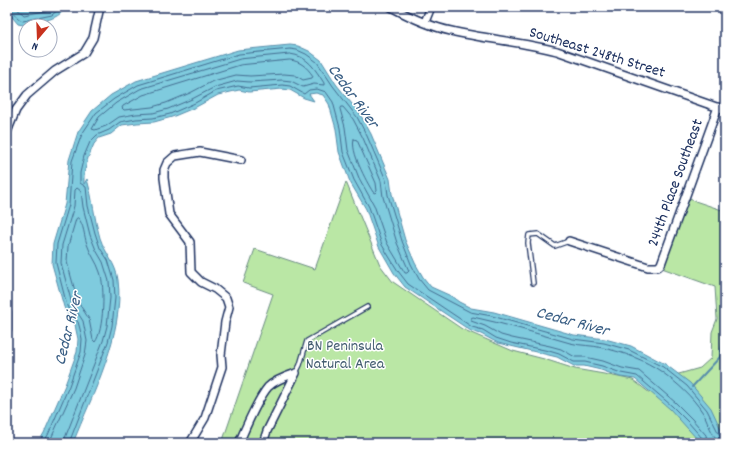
<svg xmlns="http://www.w3.org/2000/svg" width="732" height="450" viewBox="0 0 732 450" font-family="Dekko,sans-serif">
<style>
.green{fill:#bae7a5;stroke:#6a8b82}
.water{fill:#7fcbde;stroke:#578dab}
.lines{fill:none;stroke-linecap:round;stroke-linejoin:round}
.shore{stroke:#436d91;stroke-width:1}
.stream{stroke:#578dab;stroke-width:2}
.lane-casing{stroke:#1b2f5e;stroke-width:6}
.street-casing{stroke:#1b2f5e;stroke-width:10}
.lane{stroke:#fff;stroke-width:3.5}
.street{stroke:#fff;stroke-width:7}
.labels{text-anchor:middle;dominant-baseline:central;stroke-width:3;stroke-linejoin:round;paint-order:stroke}
.street-label{font-size:16px;fill:#1b2f5e;stroke:#fff}
.park-label{font-size:16px;fill:#435d70;stroke:#fff}
.water-label{font-size:17px;font-style:italic;fill:#395e84;stroke:#fff}
</style>
<rect width="100%" height="100%" fill="#fff"/>
<filter id="ink" filterUnits="userSpaceOnUse"><feTurbulence type="fractalNoise" baseFrequency=".025" numOctaves="2"/><feDisplacementMap in="SourceGraphic" scale="8" xChannelSelector="R" yChannelSelector="G"/><feConvolveMatrix kernelMatrix="1 2 1 2 8 2 1 2 1" color-interpolation-filters="sRGB"/></filter>
<g filter="url(#ink)">
<!-- green -->
<path class="green" d="M346 182 380 265 393 282 415 297 462 329 513 351 544 359 575 369 604 374 633 380 650 393 654 381 700 368 711 358 712 332 717 319 715 287 659 267 683 197 725 211V443H222L273 294 243 283 255 249 315 269Z"/>
<!-- water -->
<path class="water" d="M7 7H66C57 22 38 21 23 25L18 24 7 11Z
M290 45 298 46 309 51 321 60 336 84 360 114 371 134 390 179 392 194 405 240 415 263 423 277 431 287 451 296 459 302 471 308 494 312 574 335 605 339 631 346 665 364 690 383 711 408 724 436 725 443H699L698 440 670 409 635 379 620 377 601 370 584 366H574L557 357 498 343 481 334 471 331 405 287 394 273 379 247 366 209 350 182 339 152 336 129 329 104 323 95 316 93 309 94 314 101 304 98 290 90 282 89 249 92 239 90 218 95 196 107 172 117 154 122 137 123 122 125 111 134 99 138 94 144 88 158 84 174V184L87 179C93 198 94 219 100 238 105 253 116 264 118 280 125 333 92 395 73 443H38L44 433 65 385 77 352 78 339 76 330 75 324 68 316 64 307 52 264 53 244 65 204 69 160 78 132 92 111 111 95 136 81 238 50Z"/>
<g class="lines">
<!-- shore -->
<path class="shore" d="M15 7 24 15 50 10 54 7
M7 9C14 10 16 19 23 21L52 15 61 7
M290 54C308 56 315 69 324 83V85L314 84 303 87 291 81 282 80 250 82 237 81 215 87 192 99 168 109 153 113 136 114 119 117 106 126 95 130 92 129 99 117 116 103 140 89 240 59Z
M290 60C300 61 307 67 313 76L312 78 303 80 295 75 284 74 250 76 236 75 213 81 190 93 166 103 152 107 124 110 122 108 123 106 143 95 240 65Z
M341 107H343L353 119 363 138 381 181 383 197 397 243 409 271 407 273H405L387 243 374 205 359 178 348 150 345 127 340 109Z
M354 139 357 140 376 183 377 191 375 193 373 192C366 181 350 151 354 139Z
M78 218C84 224 84 236 87 244 90 254 97 262 100 272 105 286 104 331 95 342L93 340 89 319 78 302 67 262 68 246 76 219Z
M43 443 48 435 69 386 81 352 82 339 80 329 78 322 71 314 67 306 56 263 57 244 69 205 72 161 82 134 96 113 114 99 138 85 239 54 290 49 297 50 306 54 317 62 333 86 357 117 367 136 386 180 388 195 402 241 411 264 419 279 428 290 470 312 492 316 573 339 604 343 629 350 663 367 687 386 707 410 720 436 725 438
M49 443 74 388 85 355 87 341 83 321 72 304 61 263 62 245 74 206 75 190 77 188 81 191 83 207 90 235 96 250 103 262 109 281 110 298 107 326 103 341 65 438 64 443
M69 443 108 342 112 326 115 298 114 280 108 260 100 248 95 233 88 206 86 187 80 183V173L84 156 90 142 97 135 109 130 120 122 136 119 153 118 170 114 195 103 216 91 238 86 249 88 282 85 290 86 304 94 309 90 317 89 326 92 333 102 340 128 343 152 354 180 369 207 382 245 398 271 408 284 472 327 483 330 496 338 511 343 549 351 559 354 574 362H585L602 366 621 373 637 376 672 406 688 422 702 438V443
M707 443 706 435 692 419 676 403 639 371 622 368 603 361 585 357H575L561 349 550 346 512 338 501 335 485 326 471 321V318L473 317C506 324 538 334 570 343 581 346 592 345 603 348 623 352 645 360 662 372 678 384 692 396 703 413 709 422 712 442 725 443"/>
<!-- stream -->
<path class="stream" d="M692 387 720 357 725 330"/>
<defs>
<path id="lane" d="M533 283 528 243 529 235 538 234 555 246 569 241
M296 373 300 365 307 341 367 307"/>
<path id="street" d="M391 7C408 16 432 27 451 31 486 39 522 42 557 51L725 110
M425 22 431 7
M7 132 16 110 27 95 55 71 84 53 93 38 100 7
M569 241 648 267H658L661 264 718 107
M7 312V329
M190 443 205 418 222 367 221 355 225 322 229 307 226 298 215 289 201 282 191 272 190 242 169 214 164 178V170L167 163 175 156 200 152 241 160
M239 443C246 427 257 400 268 387 275 380 287 376 296 373
M263 443 267 431 296 373"/>
</defs>
<!-- lane casing -->
<use href="#lane" class="lane-casing"/>
<!-- street casing -->
<use href="#street" class="street-casing"/>
<!-- lane -->
<use href="#lane" class="lane"/>
<!-- street -->
<use href="#street" class="street"/>
</g>
</g>
<g class="labels">
<!-- street labels -->
<g class="street-label">
<text transform="translate(597 53) rotate(17)">Southeast 248th Street</text>
<text transform="translate(676 183) rotate(-70)">244th Place Southeast</text>
</g>
<!-- park labels -->
<g class="park-label">
<text x="345" y="346">BN Peninsula<tspan x="345" dy="18">Natural Area</tspan></text>
</g>
<!-- water labels -->
<g class="water-label">
<text transform="translate(352 97) rotate(54)">Cedar River</text>
<text transform="translate(572 323) rotate(15)">Cedar River</text>
<text transform="translate(70 329) rotate(-76)">Cedar River</text>
</g>
</g>
<!-- margin -->
<rect width="732" height="450" fill="none" stroke="#fff" stroke-width="24"/>
<rect x="12" y="12" width="708" height="426" fill="none" stroke="#1b2f5e" stroke-width="1.5" filter="url(#ink)"/>
<!-- north arrow -->
<g transform="translate(38 38) rotate(199)"><circle r="19" fill="#ffffff" stroke="#a4acbf"/>
<path d="M0-3L7 15L0 10L-7 15Z" fill="#c8321e"/>
<text y="-6" font-size="11" font-weight="bold" text-anchor="middle" fill="#1b2f5e">N</text>
</g>
</svg>
